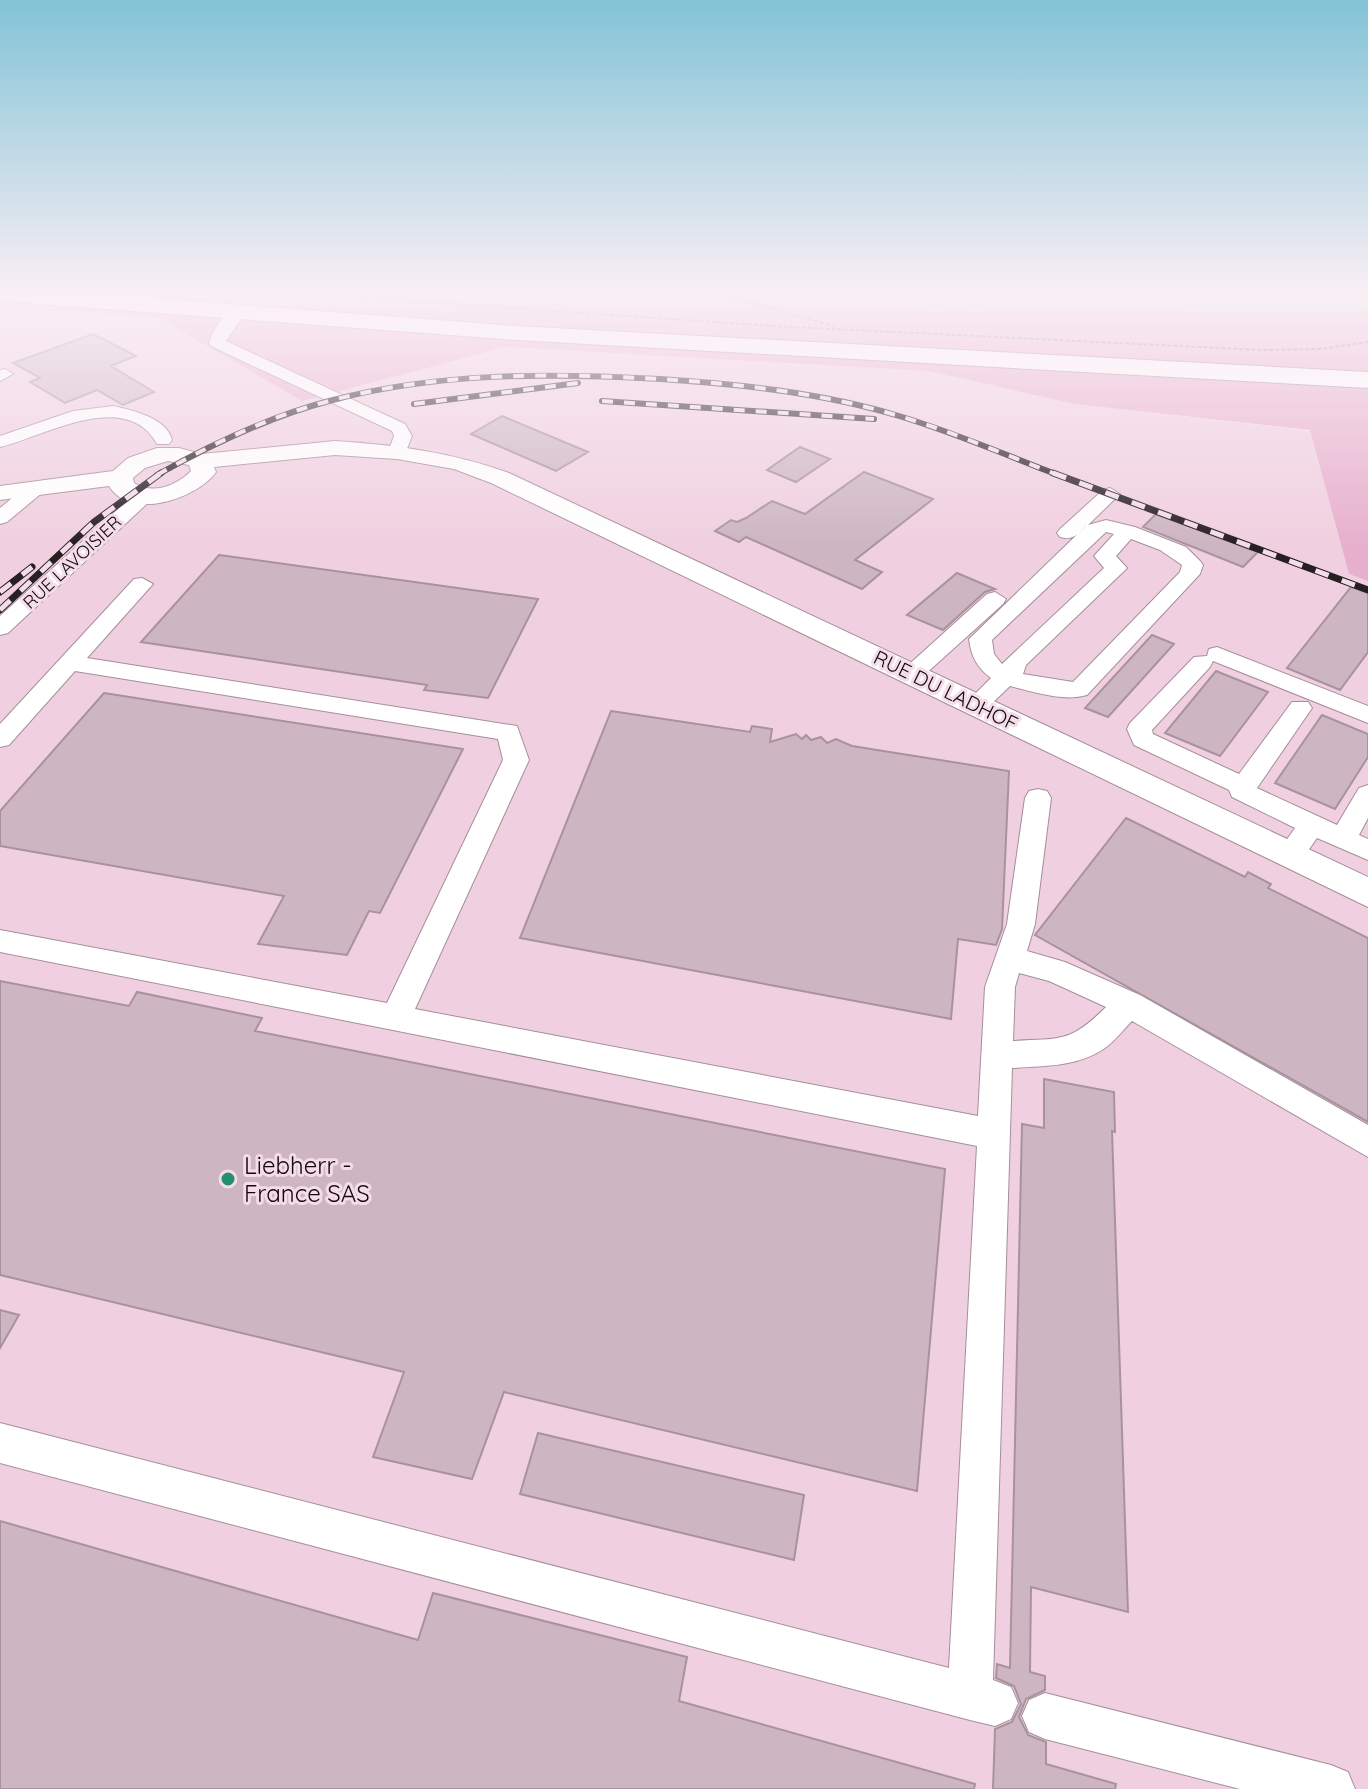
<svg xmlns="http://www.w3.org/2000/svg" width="1368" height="1789" viewBox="0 0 1368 1789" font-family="Quicksand,sans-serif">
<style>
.built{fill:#f0d0e0}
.green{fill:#e7b0cd}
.water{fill:#8adaba}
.building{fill:#cdb6c2;stroke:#a8929d;stroke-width:2}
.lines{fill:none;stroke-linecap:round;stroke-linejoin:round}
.minor-casing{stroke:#a58e9a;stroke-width:2}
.major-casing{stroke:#a58e9a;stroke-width:2}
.highway-casing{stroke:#a58e9a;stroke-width:2}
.path{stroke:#95838c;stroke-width:2;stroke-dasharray:4 2;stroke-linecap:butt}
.minor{fill:#fff;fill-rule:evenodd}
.major{fill:#fff;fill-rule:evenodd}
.highway{fill:#fff;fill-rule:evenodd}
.rail-far1-casing{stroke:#281f23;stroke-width:6}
.rail-casing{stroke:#281f23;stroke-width:7}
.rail-far1{stroke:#f4dce8;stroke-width:4;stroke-dasharray:11;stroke-linecap:butt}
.rail{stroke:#f4dce8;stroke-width:5;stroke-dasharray:14;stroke-linecap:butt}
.poi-dot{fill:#268f6d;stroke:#f4dce8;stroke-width:3}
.labels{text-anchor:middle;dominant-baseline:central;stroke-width:6;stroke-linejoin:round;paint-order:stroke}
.far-street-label{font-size:18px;fill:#11090d;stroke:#f4dce8}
.street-label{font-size:20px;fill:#11090d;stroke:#f4dce8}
.near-poi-label{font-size:24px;fill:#11090d;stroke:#f4dce8;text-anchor:start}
</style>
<rect width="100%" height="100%" fill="#f4dce8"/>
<!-- built -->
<path class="built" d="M0 308 157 317 312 398 506 347 929 371 1075 404 1310 431 1349 574 1368 581V1789H0Z"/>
<!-- green -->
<path class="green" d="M0 293H834L1254 312 1368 311V581L1349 574 1310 430 1075 404 929 371 506 347 302 401 157 317 0 308Z"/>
<!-- water -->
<path class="water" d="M834 293H1045L1134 297 1368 295V311L919 305Z"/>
<!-- building -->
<path class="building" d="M93 334 136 356 111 366 154 392 123 405 97 390 65 403 30 382 40 378 13 363Z
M502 416 588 452 556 471 471 434Z
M800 447 830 459 796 482 767 470Z
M864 472 933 499 855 560 882 572 862 589 746 537 739 542 715 531 731 520 737 522 746 518 772 501 805 514Z
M1156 514 1258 552 1243 567 1143 527Z
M219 555 538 599 488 698 424 690 427 685 141 642Z
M957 573 995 589 985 592 943 630 907 615Z
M1351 587 1368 593V652L1340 690 1287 668Z
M1152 635 1174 644 1108 717 1085 708Z
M1216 671 1268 692 1220 756 1165 733Z
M104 693 463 749 380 913 369 911 347 955 258 944 284 896 0 846V811Z
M611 711 750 732 752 726 772 729 770 742 796 734 802 739 806 735 811 740 821 737 827 743 836 739 852 746 1009 771 1002 929 996 945 958 939 951 1019 520 938Z
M1322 715 1368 734V757L1335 809 1275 783Z
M1126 818 1245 877 1248 872 1271 884 1268 888 1368 938V1122L1035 935Z
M0 981 129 1006 137 992 262 1018 255 1031 945 1169 917 1491 504 1392 472 1479 373 1457 404 1372 0 1275Z
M1044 1079 1114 1092 1115 1132 1112 1131 1128 1612 1031 1587 1030 1672 1045 1676V1690L1026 1699 1019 1717 1028 1735 1046 1742V1764L1116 1784 1115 1789H993L995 1729 1012 1722 1021 1704 1014 1686 996 1678 997 1664 1010 1668 1022 1124 1044 1128Z
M0 1310 19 1315 0 1348Z
M538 1433 804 1495 794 1560 520 1494Z
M0 1521 418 1640 433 1593 687 1657 679 1701 975 1784 974 1789H0Z"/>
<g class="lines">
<defs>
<path id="minor" d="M237 308 245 313 226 341 405 424 412 436 404 456 397 458 388 452 394 436 392 431 211 346 209 343C213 330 224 313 237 308Z
M5 369 13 374 0 381V370Z
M113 406C132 410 167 418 172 440L169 444H157C126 387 43 437 0 447V436L73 411Z
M36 482 43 484 46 488 43 492 7 522 0 524V508L29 484Z
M1110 488 1120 494 1088 525 1106 520 1135 527 1186 547 1200 561 1203 565 1200 574 1087 695C1064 702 1033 692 1010 686L985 710H969L965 704 991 678C977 668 971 656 969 639L1087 525C1078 534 1073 541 1060 537L1057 533 1060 529 1103 490ZM1106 532 1114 534 1094 556 1104 568 1002 664 994 654 992 640ZM1131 539 1160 550 1182 565 1180 572 1073 682 1023 674 1026 665 1123 572 1127 568 1116 556Z
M144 490 154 496 151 500 8 633 0 635V616L137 492Z
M142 578 153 584 87 658 517 726 529 760 415 1009 978 1116 985 987 1007 924 1025 798 1029 791 1038 789 1047 791 1051 798 1035 924 1027 951 1065 962 1140 995 1368 1125V1157L1132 1021C1123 1030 1115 1041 1105 1048 1078 1067 1044 1066 1012 1068L993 1680 1011 1687 1018 1703 1011 1719 995 1726 970 1720 0 1463V1423L949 1668 977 1146 0 952V930L387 1003 503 760 498 739 75 671 9 745 0 747V724L134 579ZM1019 973 1049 981 1106 1007C1070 1043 1062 1038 1013 1041L1015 987Z
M995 592 1006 599 1003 604 921 678H905L901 673 905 668 987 594Z
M1217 647 1368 706V723L1213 661 1210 667 1152 730 1153 734 1239 774 1292 702H1308L1312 708 1257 788 1337 825 1359 788 1368 785V818L1359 835 1368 839V860L1317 838C1306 853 1300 868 1280 862L1276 855 1295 828 1232 797 1229 790 1134 745 1127 729 1130 723 1194 657 1207 656 1209 649Z
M1045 1693 1331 1765 1348 1772 1355 1789H1240L1045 1739 1029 1732 1022 1716 1029 1700Z"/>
<path id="major" d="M335 441C396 445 451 452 509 473L1368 877V907L491 483 454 469 397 459 335 455 214 467 216 472C197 499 130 521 109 486L0 500V486L113 471 128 458 157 448H179L202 454ZM168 461 189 465 191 471C176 486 153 495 134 483L133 478 145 468Z"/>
<path id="highway" d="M0 293H83L516 326 1368 372V388L516 340 0 301Z"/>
</defs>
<!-- minor casing -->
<use href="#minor" class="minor-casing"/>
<!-- major casing -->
<use href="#major" class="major-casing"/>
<!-- highway casing -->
<use href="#highway" class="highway-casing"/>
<!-- path -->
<path class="path" d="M293 293 772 326 1261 350 1320 349 1368 342
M716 293 837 327"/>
<!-- minor -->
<use href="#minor" class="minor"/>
<!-- major -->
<use href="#major" class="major"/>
<!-- highway -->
<use href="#highway" class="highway"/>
<defs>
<path id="rail-far1" d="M602 401 874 419
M414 404 578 383
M157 475C212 444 268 417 329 401 437 372 550 373 660 379 740 384 823 393 899 416 953 432 1006 455 1058 475"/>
<path id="rail" d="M1053 473 1368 590
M0 592 32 567
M0 610 94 522 161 473"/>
</defs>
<!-- rail-far1 casing -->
<use href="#rail-far1" class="rail-far1-casing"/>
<!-- rail casing -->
<use href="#rail" class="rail-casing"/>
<!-- rail-far1 -->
<use href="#rail-far1" class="rail-far1"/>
<!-- rail -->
<use href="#rail" class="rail"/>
</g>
<!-- sky -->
<linearGradient id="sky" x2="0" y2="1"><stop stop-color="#82c3d6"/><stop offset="0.54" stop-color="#faeff5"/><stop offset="1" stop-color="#faeff5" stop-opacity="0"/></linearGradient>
<rect width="1368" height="544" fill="url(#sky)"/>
<!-- markers -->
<circle class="poi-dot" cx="228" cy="1179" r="8"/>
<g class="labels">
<!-- far-street labels -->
<g class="far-street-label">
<text transform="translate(72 562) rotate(-43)">RUE LAVOISIER</text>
</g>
<!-- street labels -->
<g class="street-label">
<text transform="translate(946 690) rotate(26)">RUE DU LADHOF</text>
</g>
<!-- near-poi labels -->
<g class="near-poi-label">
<text x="244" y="1165">Liebherr -<tspan x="244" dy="28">France SAS</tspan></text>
</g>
</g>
</svg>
